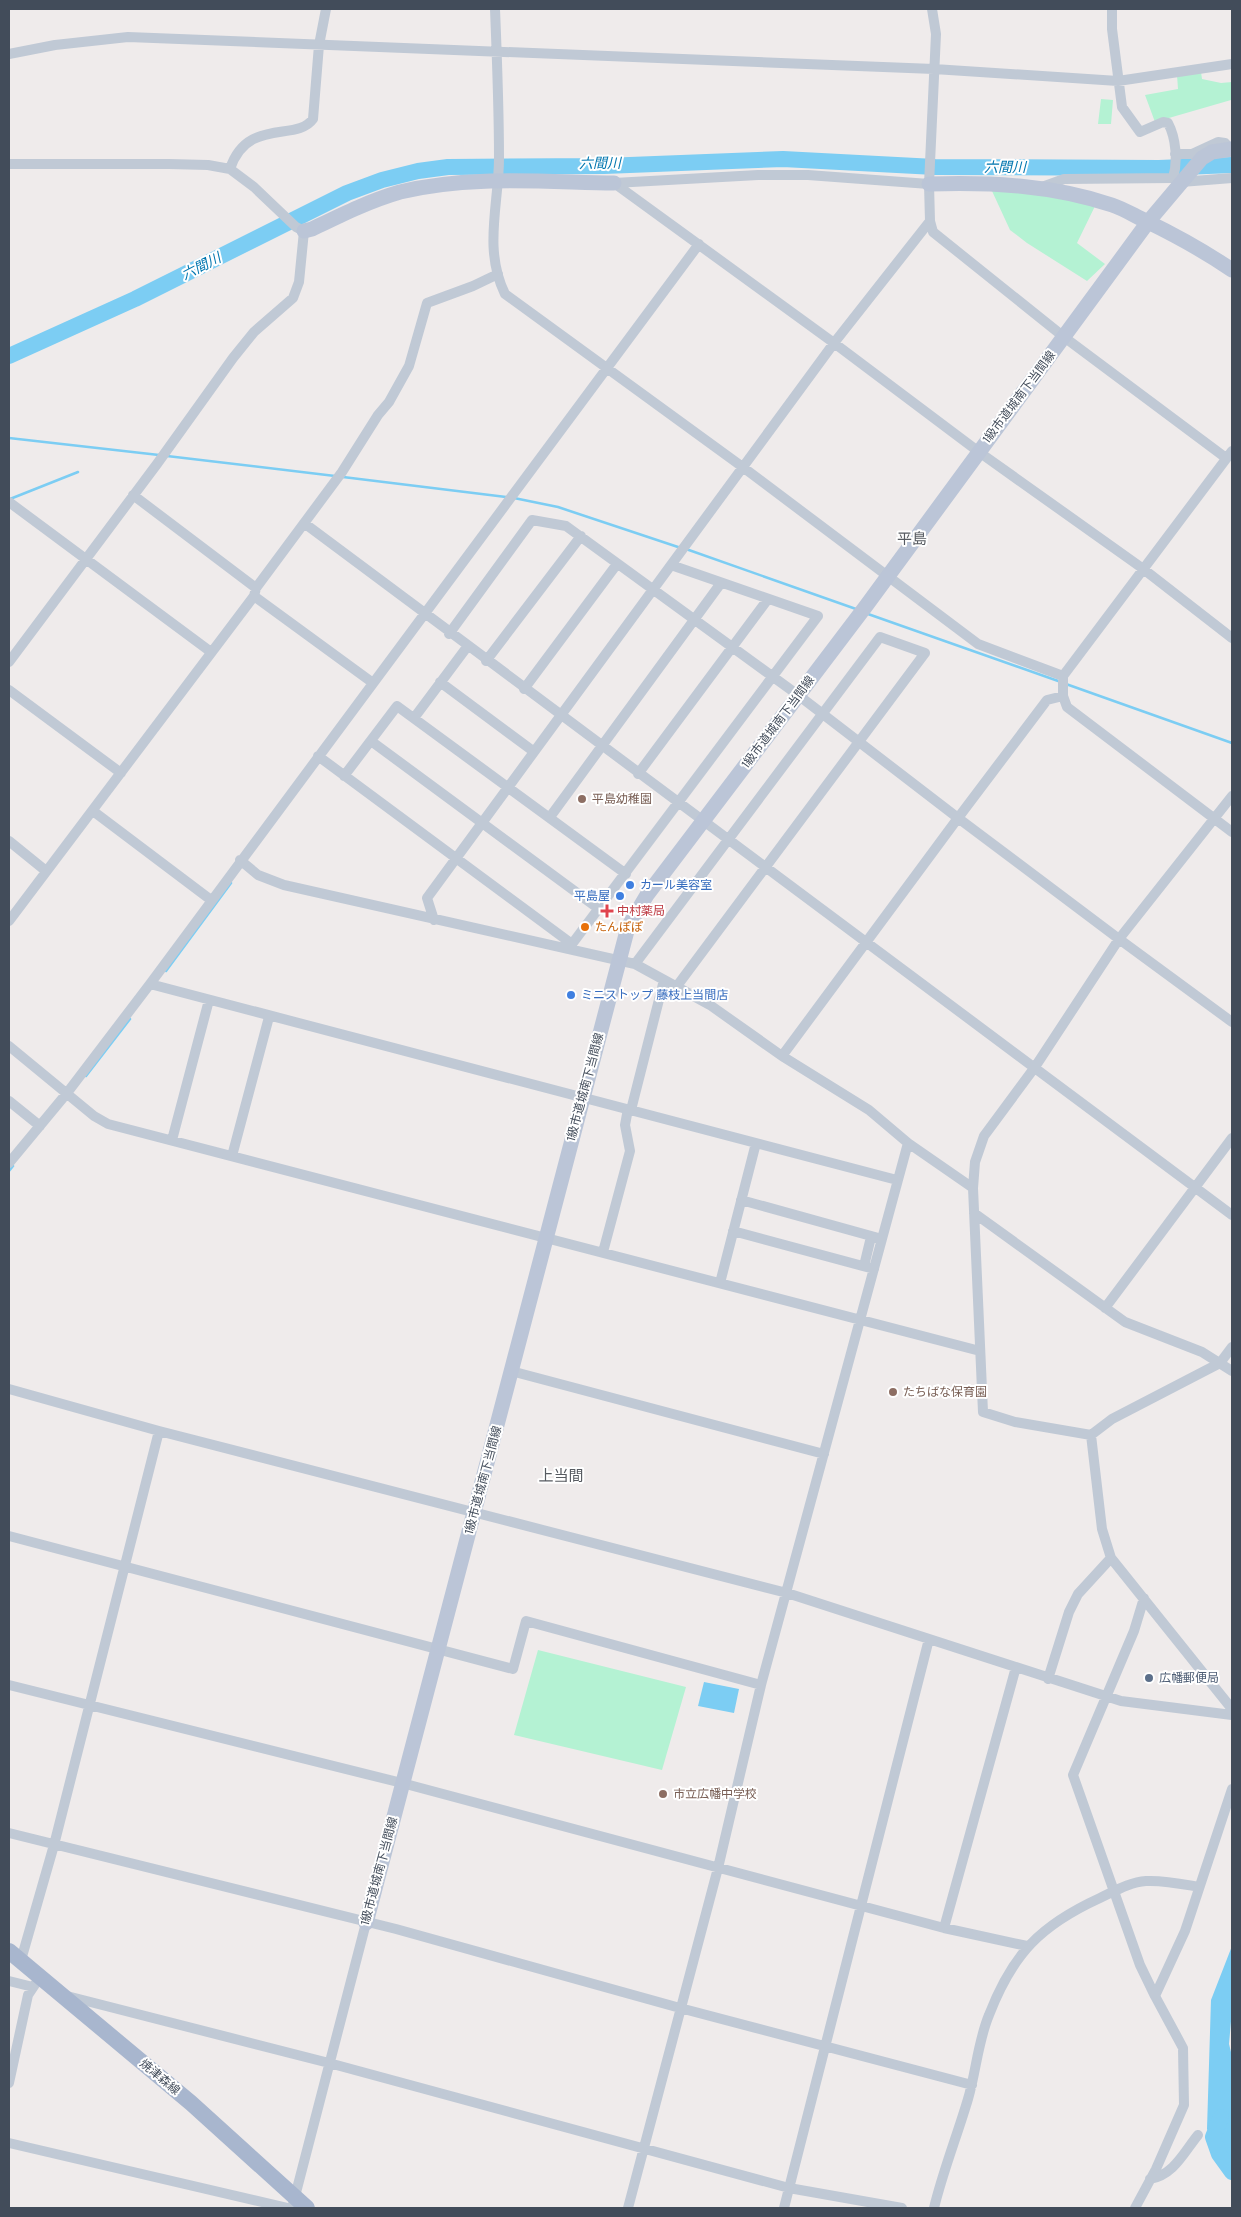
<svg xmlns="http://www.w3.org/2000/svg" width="1241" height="2217" viewBox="0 0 1241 2217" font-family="'DM Sans','Noto Sans JP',sans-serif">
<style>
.green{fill:#b4f2d3}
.water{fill:#7ccdf3}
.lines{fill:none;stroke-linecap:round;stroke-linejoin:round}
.stream{stroke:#7ccdf3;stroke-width:2.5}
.river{stroke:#7ccdf3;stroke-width:16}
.street{stroke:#c0c9d5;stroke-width:10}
.secondary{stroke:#bbc5d7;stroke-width:15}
.primary{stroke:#a8b6ce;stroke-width:16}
.education-dot{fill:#8d6e63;stroke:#fff;stroke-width:2}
.shop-dot{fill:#3f7fe0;stroke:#fff;stroke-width:2}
.health-dot{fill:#e0444e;stroke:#fff;stroke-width:2}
.food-dot{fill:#e8710a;stroke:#fff;stroke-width:2}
.service-dot{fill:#5c6f8a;stroke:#fff;stroke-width:2}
.labels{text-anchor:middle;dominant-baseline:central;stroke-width:4;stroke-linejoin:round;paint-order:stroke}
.street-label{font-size:12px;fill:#424c5a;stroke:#fff}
.education-label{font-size:12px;fill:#785e54;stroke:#fff;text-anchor:start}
.shop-label{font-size:12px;fill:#366cbe;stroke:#fff;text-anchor:start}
.health-label{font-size:12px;fill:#be3a42;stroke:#fff;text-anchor:start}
.food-label{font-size:12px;fill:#c56008;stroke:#fff;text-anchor:start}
.service-label{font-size:12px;fill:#4e5e75;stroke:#fff;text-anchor:start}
.water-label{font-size:14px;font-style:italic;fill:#0076af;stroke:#fff}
.quarter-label{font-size:15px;fill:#575b61;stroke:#fff}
</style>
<rect width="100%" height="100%" fill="#efebeb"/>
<!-- green -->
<path class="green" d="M1201 72 1202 79 1221 83 1232 82 1231 100 1155 122 1145 95 1178 89 1177 75Z
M1101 99 1113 100 1111 124H1098Z
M992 191H1032L1097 202 1077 243 1105 264 1087 281 1027 243 1010 230Z
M538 1650 686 1687 662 1770 514 1735Z"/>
<!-- water -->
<path class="water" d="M704 1682 739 1689 734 1713 698 1706Z
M1232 1946V2010L1229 2044 1232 2056V2172L1219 2154 1213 2137 1207 2129 1211 2000Z"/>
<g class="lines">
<!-- stream -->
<path class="stream" d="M9 438 159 455
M167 456 335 476
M343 477 506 497
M514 498 558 507 681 548
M10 499 78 472
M686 549 856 609
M868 614 1061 682
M1066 684 1232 743
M166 971 231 883
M86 1076 130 1019
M9 1171 13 1166"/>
<!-- river -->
<path class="river" d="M9 356 135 299 347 193 382 180 418 171 448 167 604 166 783 159 935 167 1159 168 1232 165
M1221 2117 1213 2137 1219 2154 1232 2172"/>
<!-- street -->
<path class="street" d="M495 9C497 58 499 108 499 158 499 204 483 249 505 294L744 468 978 644 1063 676
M932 9 936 34 929 184 930 221 933 232 1064 337 1226 458
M9 54 55 45 128 37 934 69 1118 81 1232 64
M1175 154H1192L1218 142 1225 143 1230 149
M9 164H169L208 165 230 169 254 187 296 227 304 231 299 282 293 298 254 332 233 358 157 464 9 662
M230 169C247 117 297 142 313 119L319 45 326 9
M1181 182 1232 178
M614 183 834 343 979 452 1142 568 1232 638
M614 183 758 175H808L929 184
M1042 187 1064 179 1173 178C1178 161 1176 138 1168 123L1163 122 1140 132 1122 107 1112 29V9
M1232 451 1063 676V696L1067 707 1232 832
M133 495 256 588
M9 502 211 652
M304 523 1232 1215
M671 565 834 343 930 221
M254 596 373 683
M449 634 532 520 566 526 798 695 958 818 782 1056
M486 661 581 536
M440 682 533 751
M524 689 617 564
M9 690 121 773
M1063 696 1047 700 958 818 1119 939 1232 1022
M414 718 467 647
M371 741 599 909
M318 756 572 944 571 949
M638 774 768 599
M344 776 397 706 626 874
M1232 796 1119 939 1035 1067 984 1136 975 1162 973 1188 983 1412 1015 1422 1091 1435 1112 1419 1220 1363 1232 1347
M93 811 211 900
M550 817 721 583
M9 841 46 871
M240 860 258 875 284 885 635 964 710 1005 782 1056 869 1110 908 1143 973 1188
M434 920 427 898 671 565 818 616 572 944
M9 921 254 596 256 588 342 472 378 415 389 402 409 366 427 303 473 286 498 274
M635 964 880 637 925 653 677 986
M150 984 897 1180
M9 1046 94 1116 108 1124 980 1351
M9 1101 40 1126
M631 1110 664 980
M172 1140 209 1000
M232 1156 269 1017
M9 1163 67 1093 150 984 699 244
M741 1200 882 1239
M974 1213 1125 1322 1202 1352 1232 1371
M733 1231 874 1269
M603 1252 630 1151 625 1125 628 1109
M864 1266 871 1237
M720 1283 756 1143
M1105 1308 1232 1138
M511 1371 824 1454
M9 1389 159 1431 787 1593 1121 1701 1232 1715
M1091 1435 1102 1529 1111 1558 1232 1709
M9 1536 513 1669 526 1621 761 1685
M1144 1598 1134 1631 1073 1775 1140 1965 1155 1996
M1048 1679 1069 1612 1078 1594 1111 1558
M9 1685 402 1783 944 1928 1027 1946
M9 1833 396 1929 680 2008 972 2085
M944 1928 1016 1667
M21 1960 54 1845 159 1431
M9 1981 33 1987
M67 1996 329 2063 789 2188 902 2208
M9 2083 28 1995 40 1977
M9 2143 288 2208
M1150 2179C1174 2175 1184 2152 1198 2135
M292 2208 366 1923
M628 2208 718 1868 761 1685 908 1143
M784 2208 929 1639
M934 2208C943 2171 957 2136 968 2099 976 2072 978 2041 989 2015 1013 1953 1041 1925 1100 1898 1115 1891 1130 1882 1146 1881 1164 1880 1182 1884 1199 1887
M1135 2208 1156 2169 1184 2105 1183 2048 1155 1996 1185 1931 1232 1789"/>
<!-- secondary -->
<path class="secondary" d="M929 184C991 182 1052 185 1112 205 1124 209 1135 216 1146 221 1177 236 1204 251 1232 270
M304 231 312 229C341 215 369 201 400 192 469 175 544 182 614 183
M366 1923 628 927 647 895 866 606 1148 222 1202 158 1212 152 1232 149"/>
<!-- primary -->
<path class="primary" d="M9 1951 191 2103 307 2208"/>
</g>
<!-- markers -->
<g class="education-dot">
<circle cx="582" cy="799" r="5"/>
<circle cx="893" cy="1392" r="5"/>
<circle cx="663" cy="1794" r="5"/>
</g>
<g class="shop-dot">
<circle cx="630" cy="885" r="5"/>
<circle cx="620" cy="896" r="5"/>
<circle cx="571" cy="995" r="5"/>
</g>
<path class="health-dot" d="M604.5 903.5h5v5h5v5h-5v5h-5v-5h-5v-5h5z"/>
<circle class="food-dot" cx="585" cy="927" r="5"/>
<circle class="service-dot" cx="1149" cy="1678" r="5"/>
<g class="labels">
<!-- street labels -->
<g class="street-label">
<text transform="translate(1019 397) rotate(-53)">1級市道城南下当間線</text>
<text transform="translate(778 722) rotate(-53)">1級市道城南下当間線</text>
<text transform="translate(585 1087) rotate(-75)">1級市道城南下当間線</text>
<text transform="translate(483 1480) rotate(-75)">1級市道城南下当間線</text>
<text transform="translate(379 1871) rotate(-75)">1級市道城南下当間線</text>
<text transform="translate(160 2077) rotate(40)">焼津森線</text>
</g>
<!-- education labels -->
<g class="education-label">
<text x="592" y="799">平島幼稚園</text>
<text x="903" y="1392">たちばな保育園</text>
<text x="673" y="1794">市立広幡中学校</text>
</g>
<!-- shop labels -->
<g class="shop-label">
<text x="640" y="885">カール美容室</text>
<text x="610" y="896" text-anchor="end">平島屋</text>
<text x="581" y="995">ミニストップ 藤枝上当間店</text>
</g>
<!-- health labels -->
<g class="health-label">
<text x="617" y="911">中村薬局</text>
</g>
<!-- food labels -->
<g class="food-label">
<text x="595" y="927">たんぽぽ</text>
</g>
<!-- service labels -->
<g class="service-label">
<text x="1159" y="1678">広幡郵便局</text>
</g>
<!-- water labels -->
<g class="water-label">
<text transform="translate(600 163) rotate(-1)">六間川</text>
<text x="1005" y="167">六間川</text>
<text transform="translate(201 266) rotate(-27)">六間川</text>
</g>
<!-- quarter labels -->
<g class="quarter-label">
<text x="912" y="539">平島</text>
<text x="561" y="1476">上当間</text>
</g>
</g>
<!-- border -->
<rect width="1241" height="2217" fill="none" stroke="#424c5a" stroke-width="20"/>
</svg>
